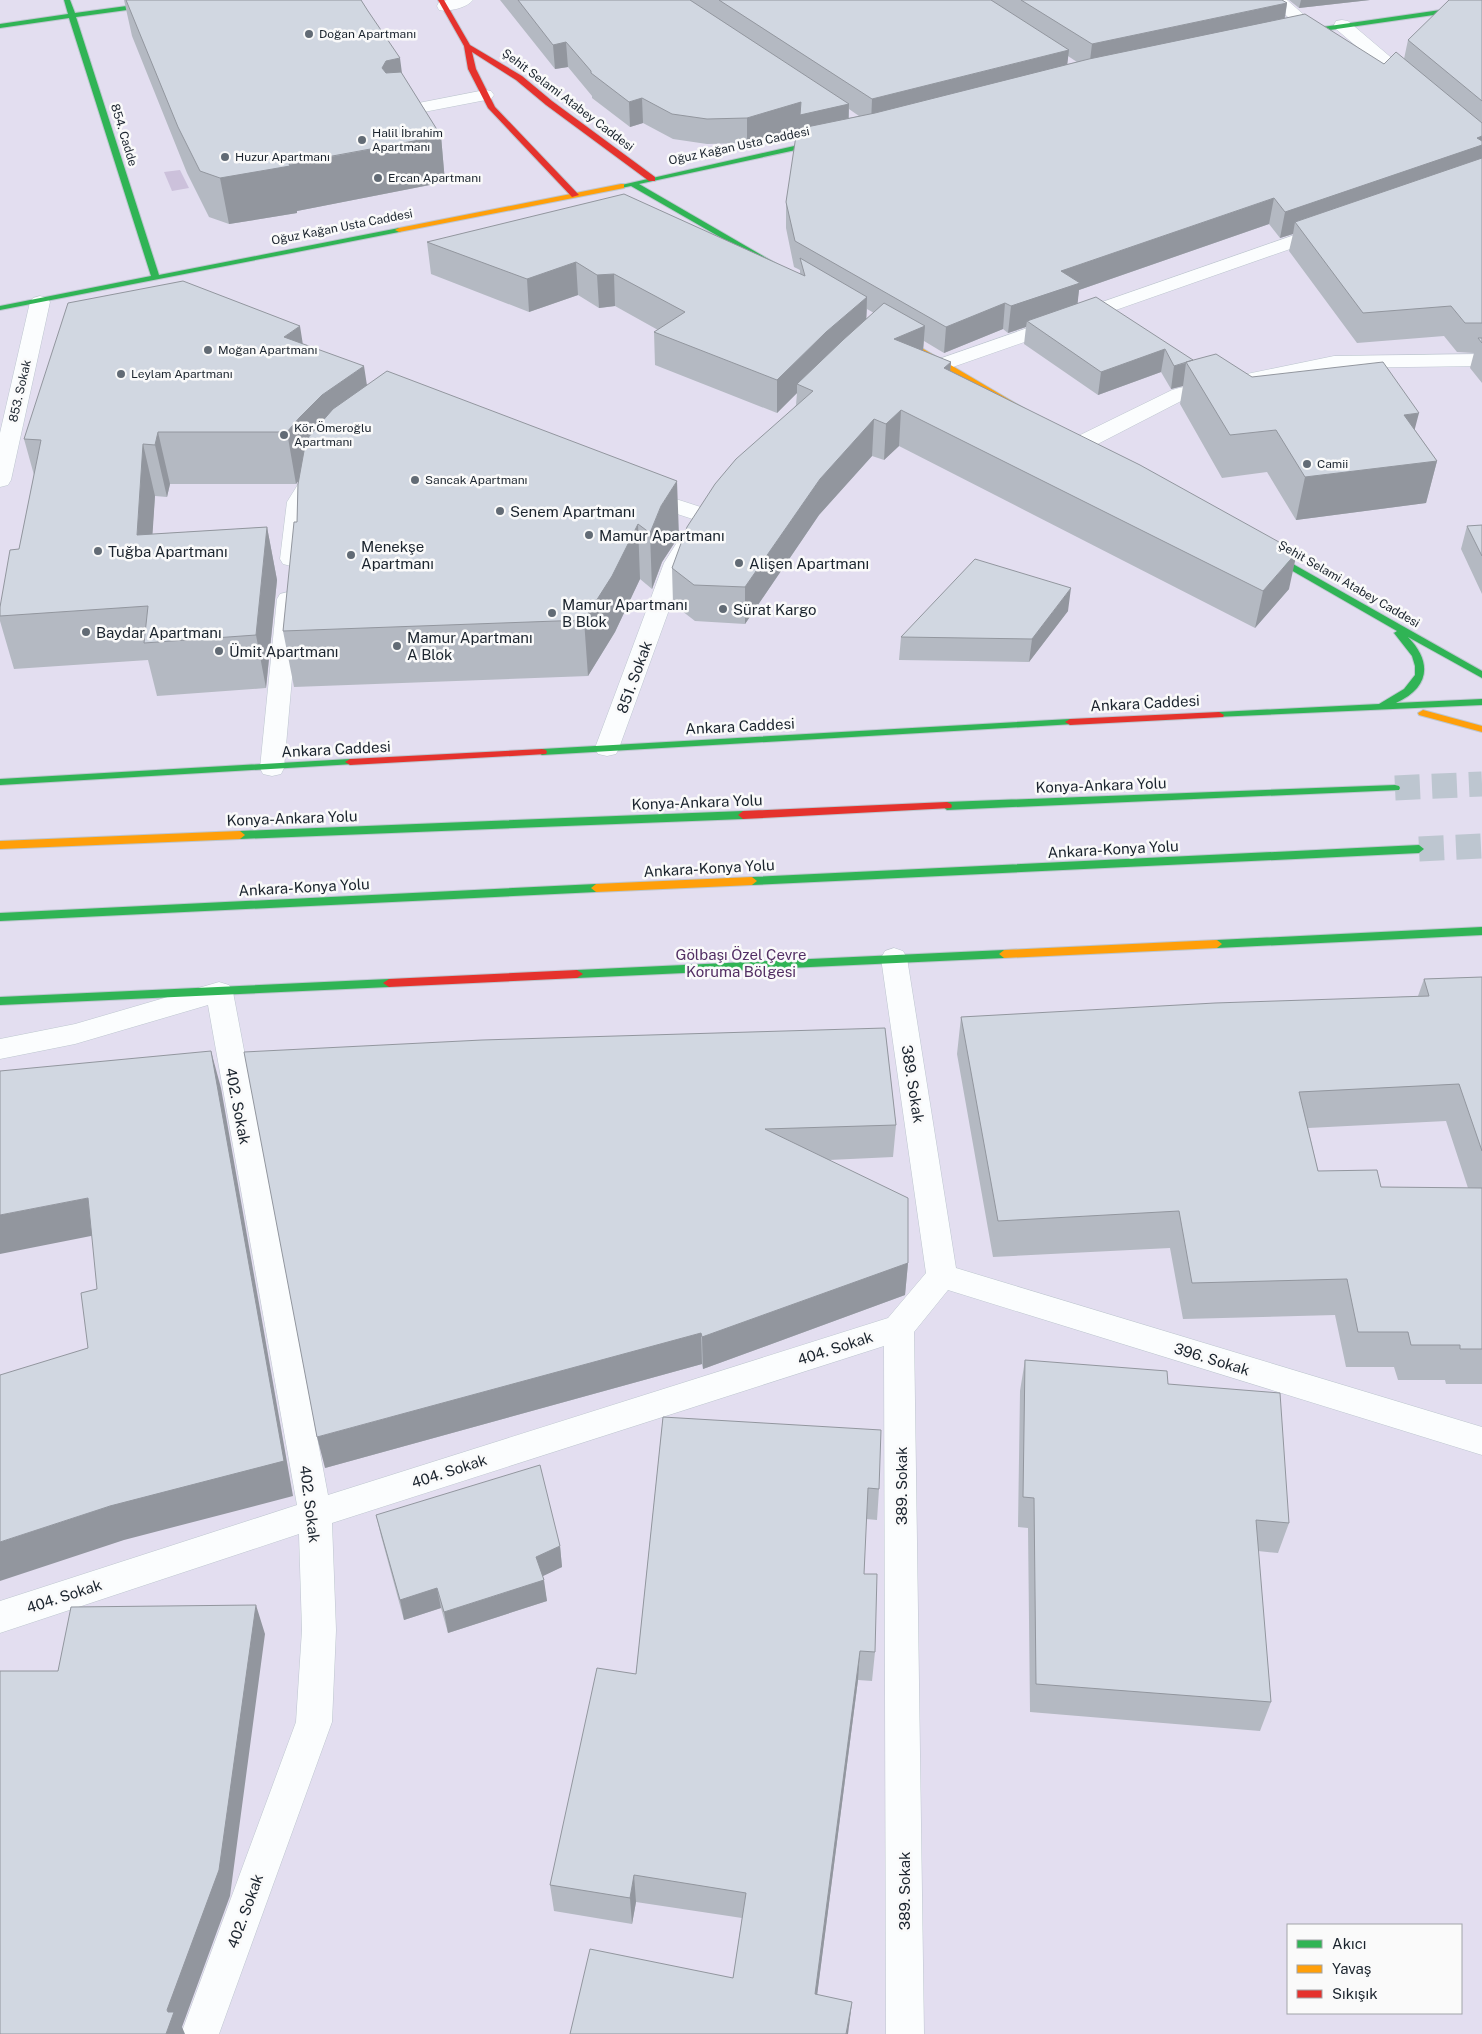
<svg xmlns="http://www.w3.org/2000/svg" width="1482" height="2034" viewBox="0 0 1482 2034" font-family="'Public Sans',sans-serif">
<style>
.green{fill:#e3def0;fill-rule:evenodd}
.forest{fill:#ccc1db}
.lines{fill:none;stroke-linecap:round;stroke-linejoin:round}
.highway-tunnel{stroke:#bdc6d0;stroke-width:25;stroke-dasharray:25 12;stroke-linecap:butt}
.lane-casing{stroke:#bdc6cf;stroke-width:1}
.street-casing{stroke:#bdc6cf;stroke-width:1}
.fast-casing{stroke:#bdc6cf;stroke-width:2}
.slow-casing{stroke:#bdc6cf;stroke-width:2}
.jam-casing{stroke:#bdc6cf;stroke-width:2}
.lane{fill:#fbfdfe;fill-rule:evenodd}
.street{fill:#fbfdfe;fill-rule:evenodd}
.fast{fill:#30b455;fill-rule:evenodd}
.slow{fill:#ff9f0a;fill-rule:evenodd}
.jam{fill:#e5322d;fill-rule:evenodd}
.wall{fill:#b4b9c2;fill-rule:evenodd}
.shaded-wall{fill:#92969e}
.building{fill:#d1d7e1;stroke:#92969e}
.poi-dot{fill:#626b75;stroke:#fafafa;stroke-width:2}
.labels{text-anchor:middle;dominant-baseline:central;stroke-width:5;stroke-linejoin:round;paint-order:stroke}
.far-poi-label{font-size:12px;fill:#1b242e;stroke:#fafafa;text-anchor:start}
.far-street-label{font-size:12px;fill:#1b242e;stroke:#fafafa}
.poi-label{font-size:15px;fill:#1b242e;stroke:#fafafa;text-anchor:start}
.street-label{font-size:15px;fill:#1b242e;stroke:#fafafa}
.park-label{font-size:15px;fill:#522e63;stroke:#fafafa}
</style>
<rect width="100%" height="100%" fill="#e6eff8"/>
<!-- green -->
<path class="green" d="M0 0H1482V2034H0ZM1288 1925H1461V2013H1288Z"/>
<!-- forest -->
<path class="forest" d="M180 170 189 188 172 191 164 172Z"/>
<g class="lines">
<!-- highway-tunnel -->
<path class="highway-tunnel" d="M1395 788 1482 784
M1419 849 1482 846"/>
<defs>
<path id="lane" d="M485 90 491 91 494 95 491 99 398 117 392 116 389 112 392 108 398 107Z"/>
<path id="street" d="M447 0H473C467 8 448 12 439 10L437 6 439 2Z
M1269 0H1287L1320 29 1318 33H1306Z
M1342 20 1348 21 1420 82 1423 86 1420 90 1414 91 1408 90 1336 29 1334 25 1336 21Z
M1326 224 1333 226 1335 230 1333 234 950 368 943 370 936 368 933 364 936 360Z
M40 296 47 298 50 302 11 480 8 485 0 487V433L30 302 33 298Z
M1482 354V366L1334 368 1185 399 1088 449 1080 450 1072 449 1069 444 1072 439 1172 390 1179 388 1334 356Z
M315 469 323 470 326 475 309 502 302 559 299 564 291 566 283 564 280 559 287 502 307 470Z
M642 488 713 511 716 516 713 521 705 523 634 500 631 495 634 490Z
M689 534 697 536 700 541 686 563 619 748 616 754 607 756 598 754 595 748 664 563 681 536Z
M288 592 296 594 299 599 284 768 281 774 272 776 263 774 260 768 277 599 280 594Z
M894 948 903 951 907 958 956 1268 1482 1427V1455L948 1290 914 1332 924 2034H886L884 1346 332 1523 336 1630 332 1722 219 2034H181L296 1722 302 1630 299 1534 0 1633V1601L297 1505 208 1005 75 1044 0 1059V1039L75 1024 219 982 229 985 233 992 328 1495 888 1318 926 1273 881 958 885 951Z"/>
<path id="fast" d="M64 0H70L75 13 171 0H188L185 2 76 17 159 275 399 228 403 230 399 232 0 310V306L151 276 69 18 0 28V24L68 14Z
M1482 4V8L1288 36 1285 34 1288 32Z
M830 138H833V142L639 184 782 267 783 269 779 271 631 186 621 188 617 186Z
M1261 546 1482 671V678L1408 637C1433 663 1429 688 1396 703L1482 699V705L1215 717 1214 715 1219 712 1379 704 1404 689 1415 675V666L1412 656 1394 633 1397 631 1258 551V547Z
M1070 719 1074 720 1075 722 1074 724 542 755 537 752 542 749Z
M350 759 354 760 355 762 354 764 0 785V779Z
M1395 785 1399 786 1400 788 1399 790 947 810 942 806 947 802Z
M743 811 748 815 743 819 240 839 235 835 240 831Z
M1419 845 1424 849 1419 853 752 885 747 881 752 877Z
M596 884 601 888 596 892 0 921V913Z
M1482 927V935L1217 948 1212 944 1217 940Z
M1004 950 1009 954 1004 958 577 978 571 974 577 970Z
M389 979 395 983 389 987 0 1005V997Z"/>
<path id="slow" d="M621 184H624V188L399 232 395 230 399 228Z
M914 347H920L1025 409 1024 411H1018L914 351Z
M1423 710 1482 726V732L1419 715 1418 713Z
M240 831 245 835 240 839 0 849V841Z
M752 877 757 881 752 885 596 892 591 888 596 884Z
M1217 940 1222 944 1217 948 1004 958 999 954 1004 950Z"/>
<path id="jam" d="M438 0H444L470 45 522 76 552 101 655 177V181H649L546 105 516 80 472 52 476 69 495 107 579 195 572 197 488 108 468 69 464 46Z
M1219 712 1224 715 1223 717 1070 725 1065 722 1070 719Z
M542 749 546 750 547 752 546 754 350 765 345 762 350 759Z
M947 802 951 804 952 806 951 808 743 819 738 815 743 811Z
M577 970 583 974 577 978 389 987 383 983 389 979Z"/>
</defs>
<!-- lane casing -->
<use href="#lane" class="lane-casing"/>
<!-- street casing -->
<use href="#street" class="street-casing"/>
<!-- fast casing -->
<use href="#fast" class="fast-casing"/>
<!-- slow casing -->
<use href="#slow" class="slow-casing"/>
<!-- jam casing -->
<use href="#jam" class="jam-casing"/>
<!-- lane -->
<use href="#lane" class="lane"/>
<!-- street -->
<use href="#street" class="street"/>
<!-- fast -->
<use href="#fast" class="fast"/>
<!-- slow -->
<use href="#slow" class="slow"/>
<!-- jam -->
<use href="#jam" class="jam"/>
</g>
<!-- wall -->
<path class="wall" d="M124 0H361L402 74 441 136 445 182 297 211V213L229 224 209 217 187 173 132 36Z
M500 0H1282L1287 3 1285 19 1384 64 1404 59 1408 40 1482 0V383L1470 368 1474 353 1457 352 1444 336 1357 343 1289 251 1293 234 1280 238 1269 224 1079 290 1077 304 1193 360 1252 377 1415 430 1437 461 1426 503 1296 520 1267 472 1222 478 1180 404 1183 386 1171 389 1161 372 1098 395 1024 344 1026 327 1008 333 1003 329 944 353 924 341 923 351 951 362 950 371 1289 589 1255 628 899 446 884 460 872 456 819 515 745 624 695 621 673 604 672 568 796 405 797 393 777 413 655 365 654 332 658 330 615 306 599 308 578 295 529 312 431 274 427 242 800 274V270L794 267 786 228V202L799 128 747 143 707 144 673 139 643 123 630 127 592 98V96L568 67 555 69ZM1068 56 1077 62 1067 64ZM849 109 859 116 849 118ZM867 309 874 313 866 319Z
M1289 0H1370L1299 8Z
M303 344 367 385 679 536 662 562 652 589 640 579 615 632 588 676 294 687 283 631 297 522 298 481 296 484H170L167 497 155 496 152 534 267 527 277 580 266 688 157 696 148 660 14 669 0 621V607L19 549 34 475 24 439Z
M1482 525V594L1461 549 1467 526Z
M1068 611 1029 662 899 660 901 637Z
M1482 977V1384H1446L1445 1380H1398L1394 1367H1346L1335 1315 1183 1319 1170 1248 993 1257 957 1054 961 1017 1418 996 1424 979ZM1446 1121 1468 1188 1381 1187 1318 1171 1308 1128Z
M885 1028 896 1125 893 1157 829 1160 908 1263 905 1295 703 1369 702 1364 325 1468Z
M1025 1360 1168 1384 1289 1523 1278 1553 1258 1551 1271 1702 1260 1731 1030 1712 1028 1528 1018 1527 1020 1391Z
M663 1417 879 1489 877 1520 866 1519 864 1574 875 1652 872 1681 858 1680 817 1995 852 2002 849 2026 733 1978 742 1918 636 1902 632 1924 554 1911 550 1885 636 1674Z
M376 1515 560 1546 562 1567 542 1576 547 1601 448 1633 441 1608 404 1620 381 1536Z"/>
<!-- shaded-wall -->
<path class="shaded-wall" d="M1301 0H1370L1299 8Z
M1287 3 1283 28 1089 69 1092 44Z
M566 42 568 67 555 69 553 45Z
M1069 50 1066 75 871 124 872 99Z
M400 58 406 104 382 68 386 61Z
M642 98 643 123 630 127 629 102Z
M801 102 849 104 848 129 799 140V128L747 143V118Z
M441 136 445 182 297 211V213L229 224 220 178Z
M1482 136V159L1295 222 1293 234 1280 238 1285 212Z
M1274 198 1269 224 1079 290 1077 309 1027 321 1026 327 1008 333 1011 306 1061 271Z
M576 262 578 295 529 312 527 279Z
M614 274 615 306 599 308 597 275Z
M867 297 866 329 797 384V393L777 413V380L826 332Z
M1005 303 1003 329 944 353 946 327Z
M300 326 308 377 284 337Z
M925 326 922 362 894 339Z
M1165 349 1161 372 1098 395 1101 372Z
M951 362 948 398 944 368Z
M1186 363 1183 386 1171 389 1174 366Z
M364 366 372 418 307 470 296 484 287 432 299 418 322 395Z
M901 410 899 446 884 460 886 424Z
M1419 413 1408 455 1404 415Z
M874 419 872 456 819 515 745 624V587L820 479Z
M158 432 170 484 167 497 155 445Z
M143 444 155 496 149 588 137 535Z
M1437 461 1426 503 1296 520 1305 477Z
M677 481 679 536 662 562 652 589 650 533 661 506Z
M638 524 640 579 615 632 588 676 584 620Z
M267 527 277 580 266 688 256 635Z
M1297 552 1289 589 1255 628 1263 591Z
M1071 588 1068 611 1029 662 1032 639Z
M211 1051 221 1088 293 1496 124 1540 0 1581V1542L110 1506Z
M88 1198 101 1234 0 1254V1215Z
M908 1263 905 1295 703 1369 702 1337Z
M701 1333 702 1364 325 1468 317 1437Z
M560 1546 562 1567 539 1578 536 1557Z
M544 1580 547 1601 448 1633 444 1612Z
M437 1588 441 1608 404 1620 400 1600Z
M256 1605 265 1634 230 1896 182 2027 185 2034H166L167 2010Z
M860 1651 858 1680 814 2019 815 1994Z
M634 1875 636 1902 632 1924 630 1898Z
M852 2002 848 2034H846Z"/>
<!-- building -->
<path class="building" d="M126 0H361L368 11 400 58 386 61 382 68 386 73 401 72 441 136 289 164 290 166 220 178 200 171 178 127Z
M518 0H690L849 104 800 115 801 102 747 118 707 119 672 114 642 98 629 102 591 73V71L566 42 553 45Z
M719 0H991L1069 50 872 99Z
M1021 0H1282L1287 3 1092 44Z
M1449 0H1482V101L1408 40Z
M1305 14 1384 64 1396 52 1482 123V136L1477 138 1482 141V145L1285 212 1274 198 1061 271 1080 283 1011 306 1005 303 946 327 795 241 786 202 797 129 875 113 1089 59Z
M1482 158V323H1465L1451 306 1363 313 1295 222Z
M624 194 805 276 800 258 867 297 826 332 777 380 654 332 685 312 614 274 597 275 576 262 527 279 427 242Z
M183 281 300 326 284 337 364 366 322 395 299 418 287 432H158L155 445 143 444 137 535 267 527 256 635 144 643 148 606 0 616V607L10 550 19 549 41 440 24 439 68 303Z
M1096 297 1193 360 1174 366 1165 349 1101 372 1027 321Z
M884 303 925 326 894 339 951 362 944 368 1140 465 1297 552 1263 591 901 410 886 424 874 419 820 479 745 587 694 585 672 568 687 527 715 484 736 459 813 391 797 384 843 340Z
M1478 338H1482V343Z
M1216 354 1252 377 1383 362 1419 413 1404 415 1437 461 1305 477 1276 430 1230 435 1186 362Z
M387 371 677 481 661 506 650 533 638 524 612 576 584 620 283 631 294 522H297L298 484 306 440 333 409Z
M1482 525V556L1467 526Z
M975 559 1071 588 1032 639 901 637Z
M1482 977V1151L1459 1084 1299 1092 1318 1171 1377 1170 1381 1187 1482 1188V1349H1460V1345H1411L1408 1332H1358L1347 1279 1192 1283 1179 1211 998 1221 961 1017 1215 1003 1429 996 1424 979Z
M885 1028 896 1125 765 1129 908 1198V1263L702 1337 701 1333 317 1437 244 1052 482 1040Z
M211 1051 284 1461 110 1506 0 1542V1375L88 1348 81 1293 97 1289 88 1198 0 1215V1071Z
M1025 1360 1167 1371 1168 1384 1280 1393 1289 1523 1256 1520 1271 1702 1036 1684 1034 1498 1023 1497Z
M663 1417 881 1430 879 1489 868 1488 864 1574H877L875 1652 860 1651 815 1994 852 2002 846 2034H570L590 1949 733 1978 746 1893 634 1875 630 1898 550 1885 597 1668 636 1674Z
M540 1465 560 1546 536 1557 544 1580 444 1612 437 1588 400 1600 376 1515Z
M256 1605 219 1870 167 2010 168 2012H174L166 2034H0V1671H58L71 1607Z"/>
<!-- markers -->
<g class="poi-dot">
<circle cx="309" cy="34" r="5"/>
<circle cx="362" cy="140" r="5"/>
<circle cx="225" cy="157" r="5"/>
<circle cx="378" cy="178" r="5"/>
<circle cx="208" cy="350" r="5"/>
<circle cx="121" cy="374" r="5"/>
<circle cx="284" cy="435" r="5"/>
<circle cx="1307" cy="464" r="5"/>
<circle cx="415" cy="480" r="5"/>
<circle cx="500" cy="511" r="5"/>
<circle cx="589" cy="535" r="5"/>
<circle cx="98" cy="551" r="5"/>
<circle cx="351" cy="555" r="5"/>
<circle cx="739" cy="563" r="5"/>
<circle cx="723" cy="609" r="5"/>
<circle cx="552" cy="613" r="5"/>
<circle cx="86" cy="632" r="5"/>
<circle cx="397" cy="646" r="5"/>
<circle cx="219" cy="651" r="5"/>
</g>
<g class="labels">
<!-- far-poi labels -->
<g class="far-poi-label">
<text x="319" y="34">Doğan Apartmanı</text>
<text x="372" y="133">Halil İbrahim<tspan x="372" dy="14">Apartmanı</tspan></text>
<text x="235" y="157">Huzur Apartmanı</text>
<text x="388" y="178">Ercan Apartmanı</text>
<text x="218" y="350">Moğan Apartmanı</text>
<text x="131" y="374">Leylam Apartmanı</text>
<text x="294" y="428">Kör Ömeroğlu<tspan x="294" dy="14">Apartmanı</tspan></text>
<text x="1317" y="464">Camii</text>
<text x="425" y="480">Sancak Apartmanı</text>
</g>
<!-- far-street labels -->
<g class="far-street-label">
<text transform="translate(568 100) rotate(37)">Şehit Selami Atabey Caddesi</text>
<text transform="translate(124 135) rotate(73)">854. Cadde</text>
<text transform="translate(739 146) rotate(-12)">Oğuz Kağan Usta Caddesi</text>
<text transform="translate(342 227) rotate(-11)">Oğuz Kağan Usta Caddesi</text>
<text transform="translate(20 391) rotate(-77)">853. Sokak</text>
<text transform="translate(1349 584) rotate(30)">Şehit Selami Atabey Caddesi</text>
</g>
<!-- poi labels -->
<g class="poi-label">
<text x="510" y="511">Senem Apartmanı</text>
<text x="599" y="535">Mamur Apartmanı</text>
<text x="361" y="546">Menekşe<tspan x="361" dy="17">Apartmanı</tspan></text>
<text x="108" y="551">Tuğba Apartmanı</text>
<text x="749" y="563">Alişen Apartmanı</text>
<text x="562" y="604">Mamur Apartmanı<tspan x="562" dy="17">B Blok</tspan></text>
<text x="733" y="609">Sürat Kargo</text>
<text x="96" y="632">Baydar Apartmanı</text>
<text x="407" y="637">Mamur Apartmanı<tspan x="407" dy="17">A Blok</tspan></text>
<text x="229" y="651">Ümit Apartmanı</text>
</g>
<!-- street labels -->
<g class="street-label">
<text transform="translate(634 677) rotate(-70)">851. Sokak</text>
<text transform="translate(1145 703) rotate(-3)">Ankara Caddesi</text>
<text transform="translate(740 726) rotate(-3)">Ankara Caddesi</text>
<text transform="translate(336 749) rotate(-3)">Ankara Caddesi</text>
<text transform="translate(1101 785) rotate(-2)">Konya-Ankara Yolu</text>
<text transform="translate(697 802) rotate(-2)">Konya-Ankara Yolu</text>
<text transform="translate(292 818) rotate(-2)">Konya-Ankara Yolu</text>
<text transform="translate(1113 849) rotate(-3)">Ankara-Konya Yolu</text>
<text transform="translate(709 868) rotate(-3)">Ankara-Konya Yolu</text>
<text transform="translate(304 887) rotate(-3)">Ankara-Konya Yolu</text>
<text transform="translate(913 1084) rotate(81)">389. Sokak</text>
<text transform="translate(238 1106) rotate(79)">402. Sokak</text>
<text transform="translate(835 1348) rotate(-18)">404. Sokak</text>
<text transform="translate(1212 1359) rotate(17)">396. Sokak</text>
<text transform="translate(449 1471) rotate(-18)">404. Sokak</text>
<text transform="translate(901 1486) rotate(-90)">389. Sokak</text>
<text transform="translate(310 1504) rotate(83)">402. Sokak</text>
<text transform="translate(64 1596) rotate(-18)">404. Sokak</text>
<text transform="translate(904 1891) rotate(-90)">389. Sokak</text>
<text transform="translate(245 1911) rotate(-70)">402. Sokak</text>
</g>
<!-- park labels -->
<g class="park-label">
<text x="741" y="954">Gölbaşı Özel Çevre<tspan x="741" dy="17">Koruma Bölgesi</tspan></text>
</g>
</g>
<!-- legend -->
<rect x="1287" y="1924" width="175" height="90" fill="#fafafa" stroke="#a1a4a8"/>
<rect x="1297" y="1940" width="25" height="8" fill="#30b455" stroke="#a1a4a8"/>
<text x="1332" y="1949" font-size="15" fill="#1b242e">Akıcı</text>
<rect x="1297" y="1965" width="25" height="8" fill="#ff9f0a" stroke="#a1a4a8"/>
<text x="1332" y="1974" font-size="15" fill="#1b242e">Yavaş</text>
<rect x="1297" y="1990" width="25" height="8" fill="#e5322d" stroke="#a1a4a8"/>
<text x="1332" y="1999" font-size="15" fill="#1b242e">Sıkışık</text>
</svg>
